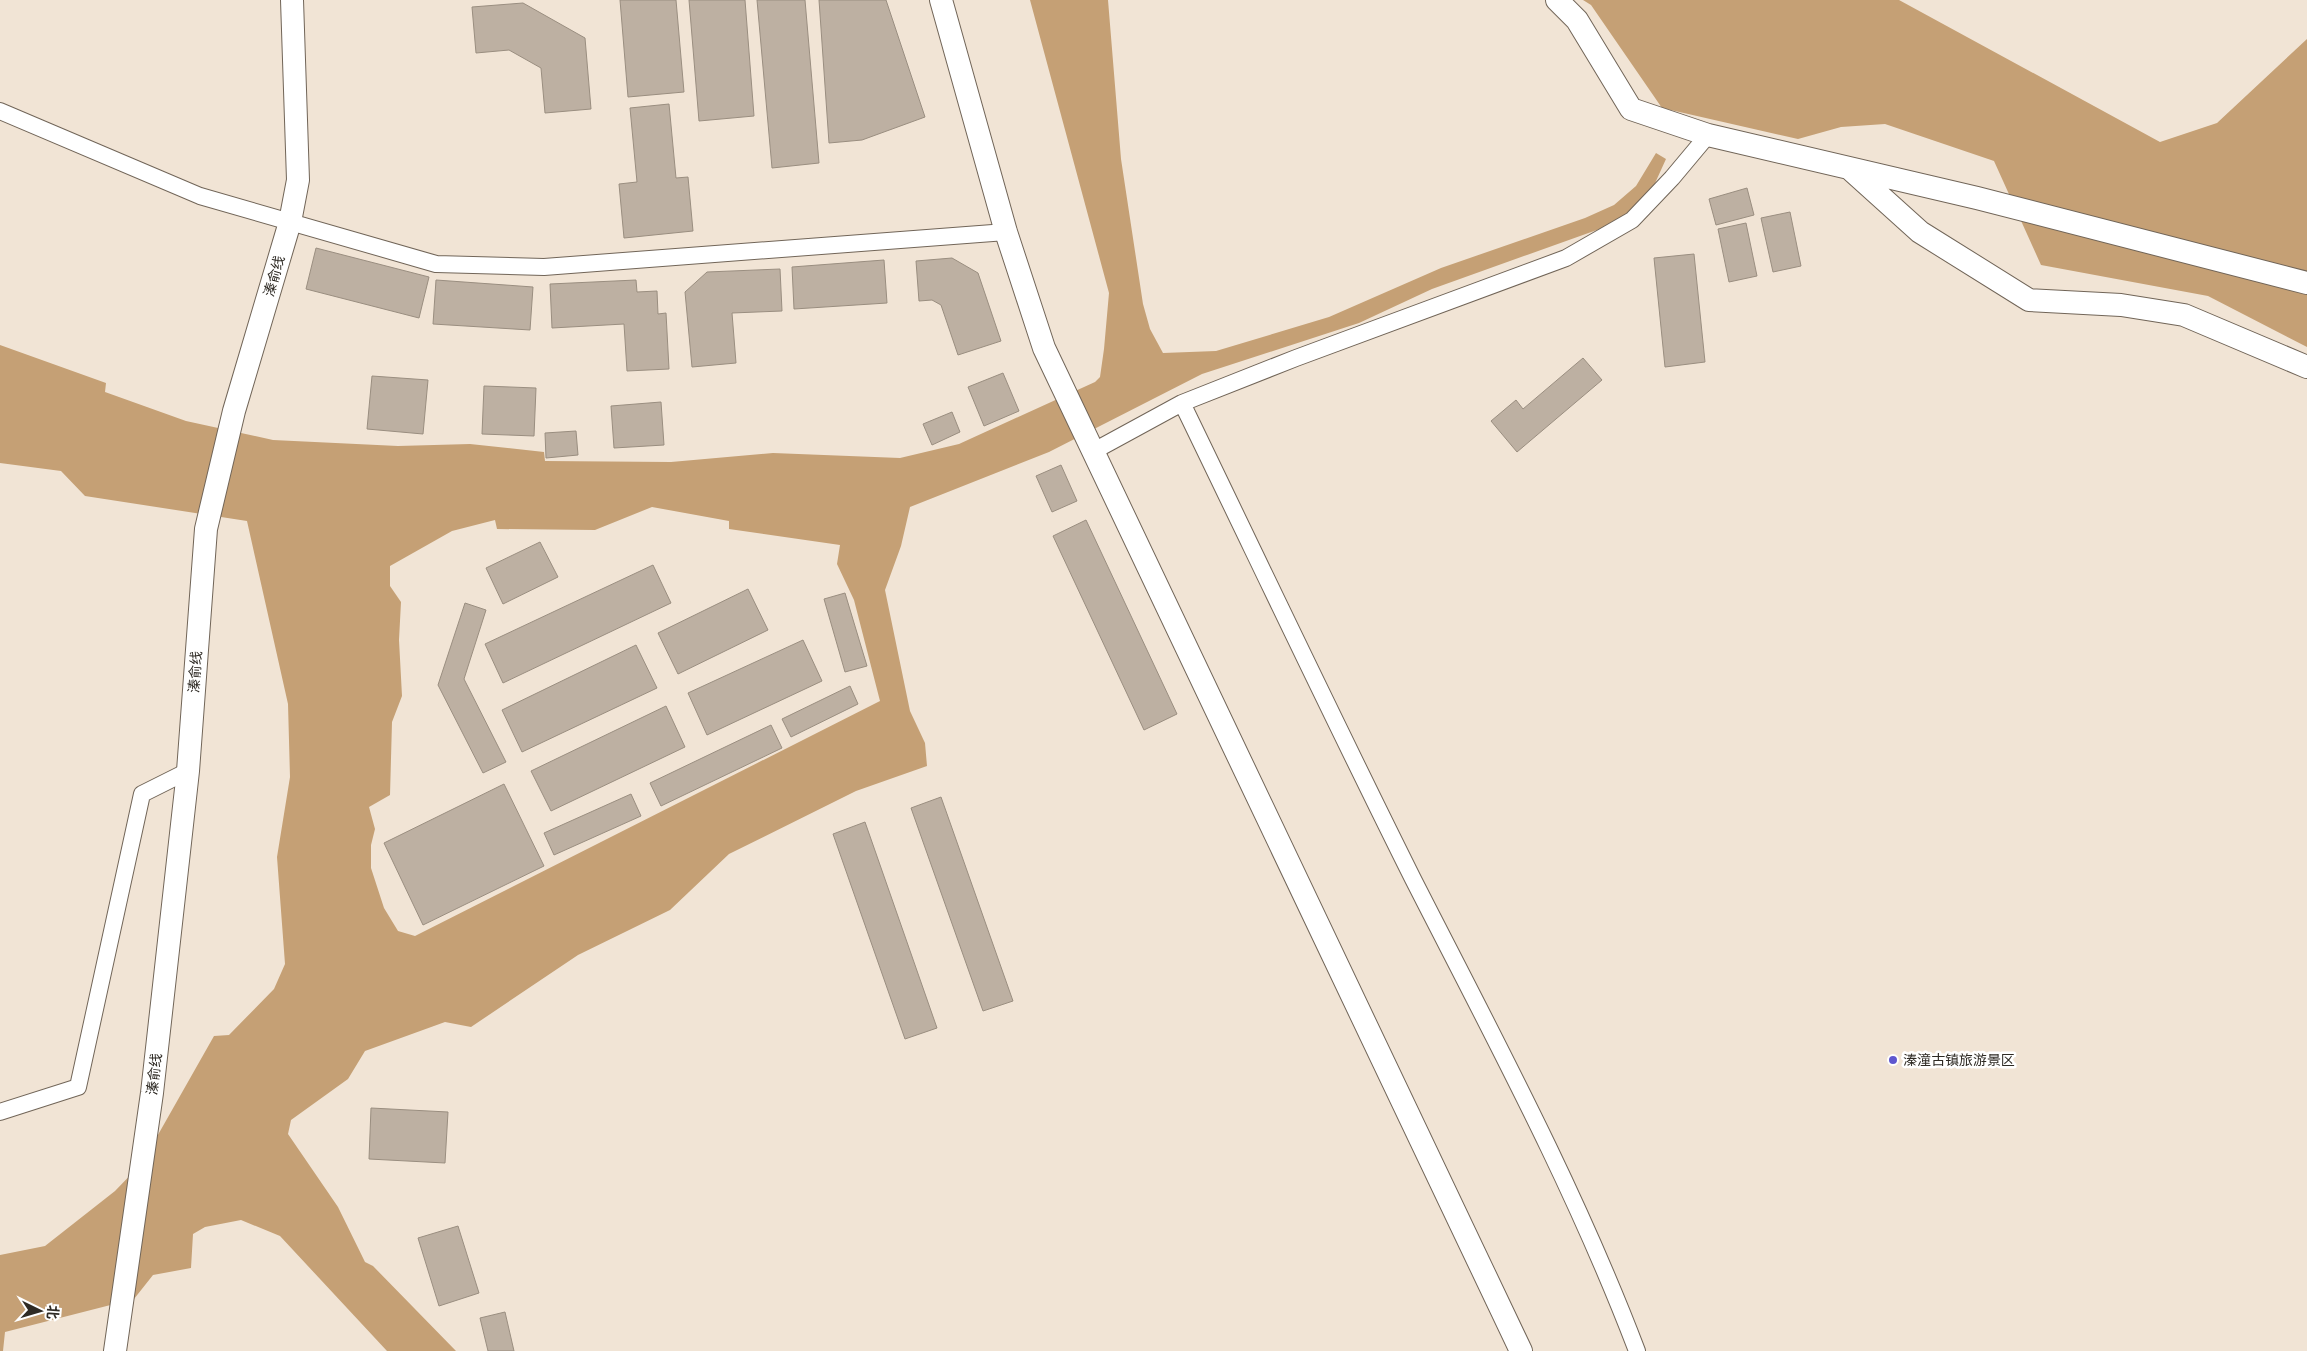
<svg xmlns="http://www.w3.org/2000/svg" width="2307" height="1351" viewBox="0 0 2307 1351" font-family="Merriweather,'Noto Sans SC',serif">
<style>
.water{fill:#c5a075;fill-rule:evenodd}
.building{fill:#bdb0a2;stroke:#9a8e80}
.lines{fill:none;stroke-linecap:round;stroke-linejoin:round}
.street-casing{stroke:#716558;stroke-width:18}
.secondary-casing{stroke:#716558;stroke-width:24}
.street{stroke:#fff;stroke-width:16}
.secondary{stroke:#fff;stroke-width:22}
.poi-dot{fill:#5f57cf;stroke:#fff;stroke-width:2}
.labels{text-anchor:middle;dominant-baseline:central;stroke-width:5;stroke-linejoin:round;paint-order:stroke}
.street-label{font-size:14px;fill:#2e2a24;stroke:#fff}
.poi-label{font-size:14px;fill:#2e2a24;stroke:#fff;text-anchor:start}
</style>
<rect width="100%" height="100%" fill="#f1e4d5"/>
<!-- water -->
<path class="water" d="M1030 0H1108L1121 159 1143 304 1150 329 1163 353 1216 351 1329 317 1441 268 1585 218 1614 205 1636 186 1656 153 1666 159 1646 203 1622 221 1432 289 1359 323 1202 374 1049 452 910 507 901 546 885 590 910 711 925 743 927 766 856 791 729 854 670 910 578 955 471 1027 445 1022 365 1051 348 1079 291 1120 288 1134 338 1207 365 1262 373 1266 456 1351H387L280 1236 241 1220 205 1227 193 1234 191 1268 153 1275 134 1299 5 1332 3 1351H0V1255L45 1246 115 1191 142 1163 214 1036 229 1035 274 989 285 964 277 857 290 777 288 704 247 521 85 496 61 471 0 463V345L106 383 105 392 186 421 273 440 398 446 470 444 544 452 545 461 671 462 773 453 900 458 959 444 1095 382 1100 377 1104 349 1109 293ZM652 507 729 521V529L840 545 837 564 854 600 880 701 415 936 398 931 384 908 371 868V845L375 829 369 807 390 795 392 722 402 696 399 640 401 602 390 586V566L452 531 495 520 497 529 595 530Z
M1583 0H1899L2160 142 2217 123 2307 39V347L2208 296 2041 265 1994 161 1885 124 1841 127 1798 139 1662 108 1591 5Z"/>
<!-- building -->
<path class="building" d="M620 0H676L684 92 628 97Z
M689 0H745L754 116 699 121Z
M757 0H805L819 163 772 168Z
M819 0H886L925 117 862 140 829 143Z
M523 3 585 38 591 109 545 113 541 68 509 50 476 53 472 7Z
M669 104 676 178 688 177 693 231 624 238 619 184 637 182 630 108Z
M1747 188 1754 215 1716 225 1709 199Z
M1790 212 1801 266 1773 272 1761 218Z
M1746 223 1757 276 1729 282 1718 229Z
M316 248 429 277 419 318 306 289Z
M1694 254 1705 362 1665 367 1654 258Z
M952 258 978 273 1001 341 958 355 941 305 932 300 919 301 916 261Z
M884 260 887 303 794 309 792 267Z
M780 269 782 311 732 313 736 363 692 367 685 292 707 272Z
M436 280 533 287 530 330 433 324Z
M636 280 637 292 657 291 658 314 666 313 669 369 627 371 624 324 552 328 550 284Z
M1583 358 1602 380 1517 452 1491 421 1516 400 1523 409Z
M1003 373 1019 411 984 426 968 387Z
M372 376 428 380 423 434 367 429Z
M484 386 536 388 534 436 482 434Z
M661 402 664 445 614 448 611 406Z
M952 412 960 432 932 445 923 424Z
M576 431 578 455 546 458 545 433Z
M1061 465 1077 501 1052 512 1036 476Z
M1086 520 1177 714 1144 730 1053 536Z
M540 542 558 577 503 604 486 568Z
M653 565 671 603 503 683 485 644Z
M748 589 768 630 678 674 658 633Z
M845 593 867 666 845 672 824 599Z
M465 603 486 610 464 679 506 762 483 773 438 685Z
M803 640 822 681 707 735 688 693Z
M636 645 657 688 522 752 502 710Z
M850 686 858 704 791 737 782 719Z
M666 706 685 747 551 811 531 771Z
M771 725 782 748 661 806 650 783Z
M504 784 544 866 423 925 384 843Z
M631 794 641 816 554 855 544 833Z
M941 797 1013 1001 983 1011 911 808Z
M865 822 937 1028 905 1039 833 834Z
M371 1108 448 1112 445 1163 369 1159Z
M458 1226 479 1293 439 1306 418 1238Z
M505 1312 514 1351H488L480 1318Z"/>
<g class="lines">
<defs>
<path id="street" d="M0 111 200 196 436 264 544 267 1006 232
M1182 403C1259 562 1334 721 1413 879 1492 1034 1575 1188 1637 1351
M1092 452 1182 403 1296 358 1566 258 1632 220 1672 178 1708 135
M0 1112 78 1087 142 794 188 771"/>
<path id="secondary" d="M941 0 1006 232 1044 348 1521 1351
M1557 0 1577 20 1631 109 1708 135 1977 198 2307 283
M1849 168 1920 232 2029 300 2121 305 2184 315 2307 367
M115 1351 152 1093 188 771 206 529 234 411 290 222 298 180 292 0"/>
</defs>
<!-- street casing -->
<use href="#street" class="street-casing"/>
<!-- secondary casing -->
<use href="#secondary" class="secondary-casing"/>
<!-- street -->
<use href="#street" class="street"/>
<!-- secondary -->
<use href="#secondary" class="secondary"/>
</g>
<!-- markers -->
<circle class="poi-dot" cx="1893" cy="1060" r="5"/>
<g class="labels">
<!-- street labels -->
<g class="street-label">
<text transform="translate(274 276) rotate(-74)">溱俞线</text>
<text transform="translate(195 672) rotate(-86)">溱俞线</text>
<text transform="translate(154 1074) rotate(-83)">溱俞线</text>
</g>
<!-- poi labels -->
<g class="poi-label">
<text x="1903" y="1060">溱潼古镇旅游景区</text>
</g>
</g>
<!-- north arrow -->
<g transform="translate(40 1311) rotate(95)" stroke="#ffffff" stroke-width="4" paint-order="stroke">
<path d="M0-4L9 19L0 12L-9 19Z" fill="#2e2a24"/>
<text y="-8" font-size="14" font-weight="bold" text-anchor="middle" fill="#2e2a24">北</text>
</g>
</svg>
